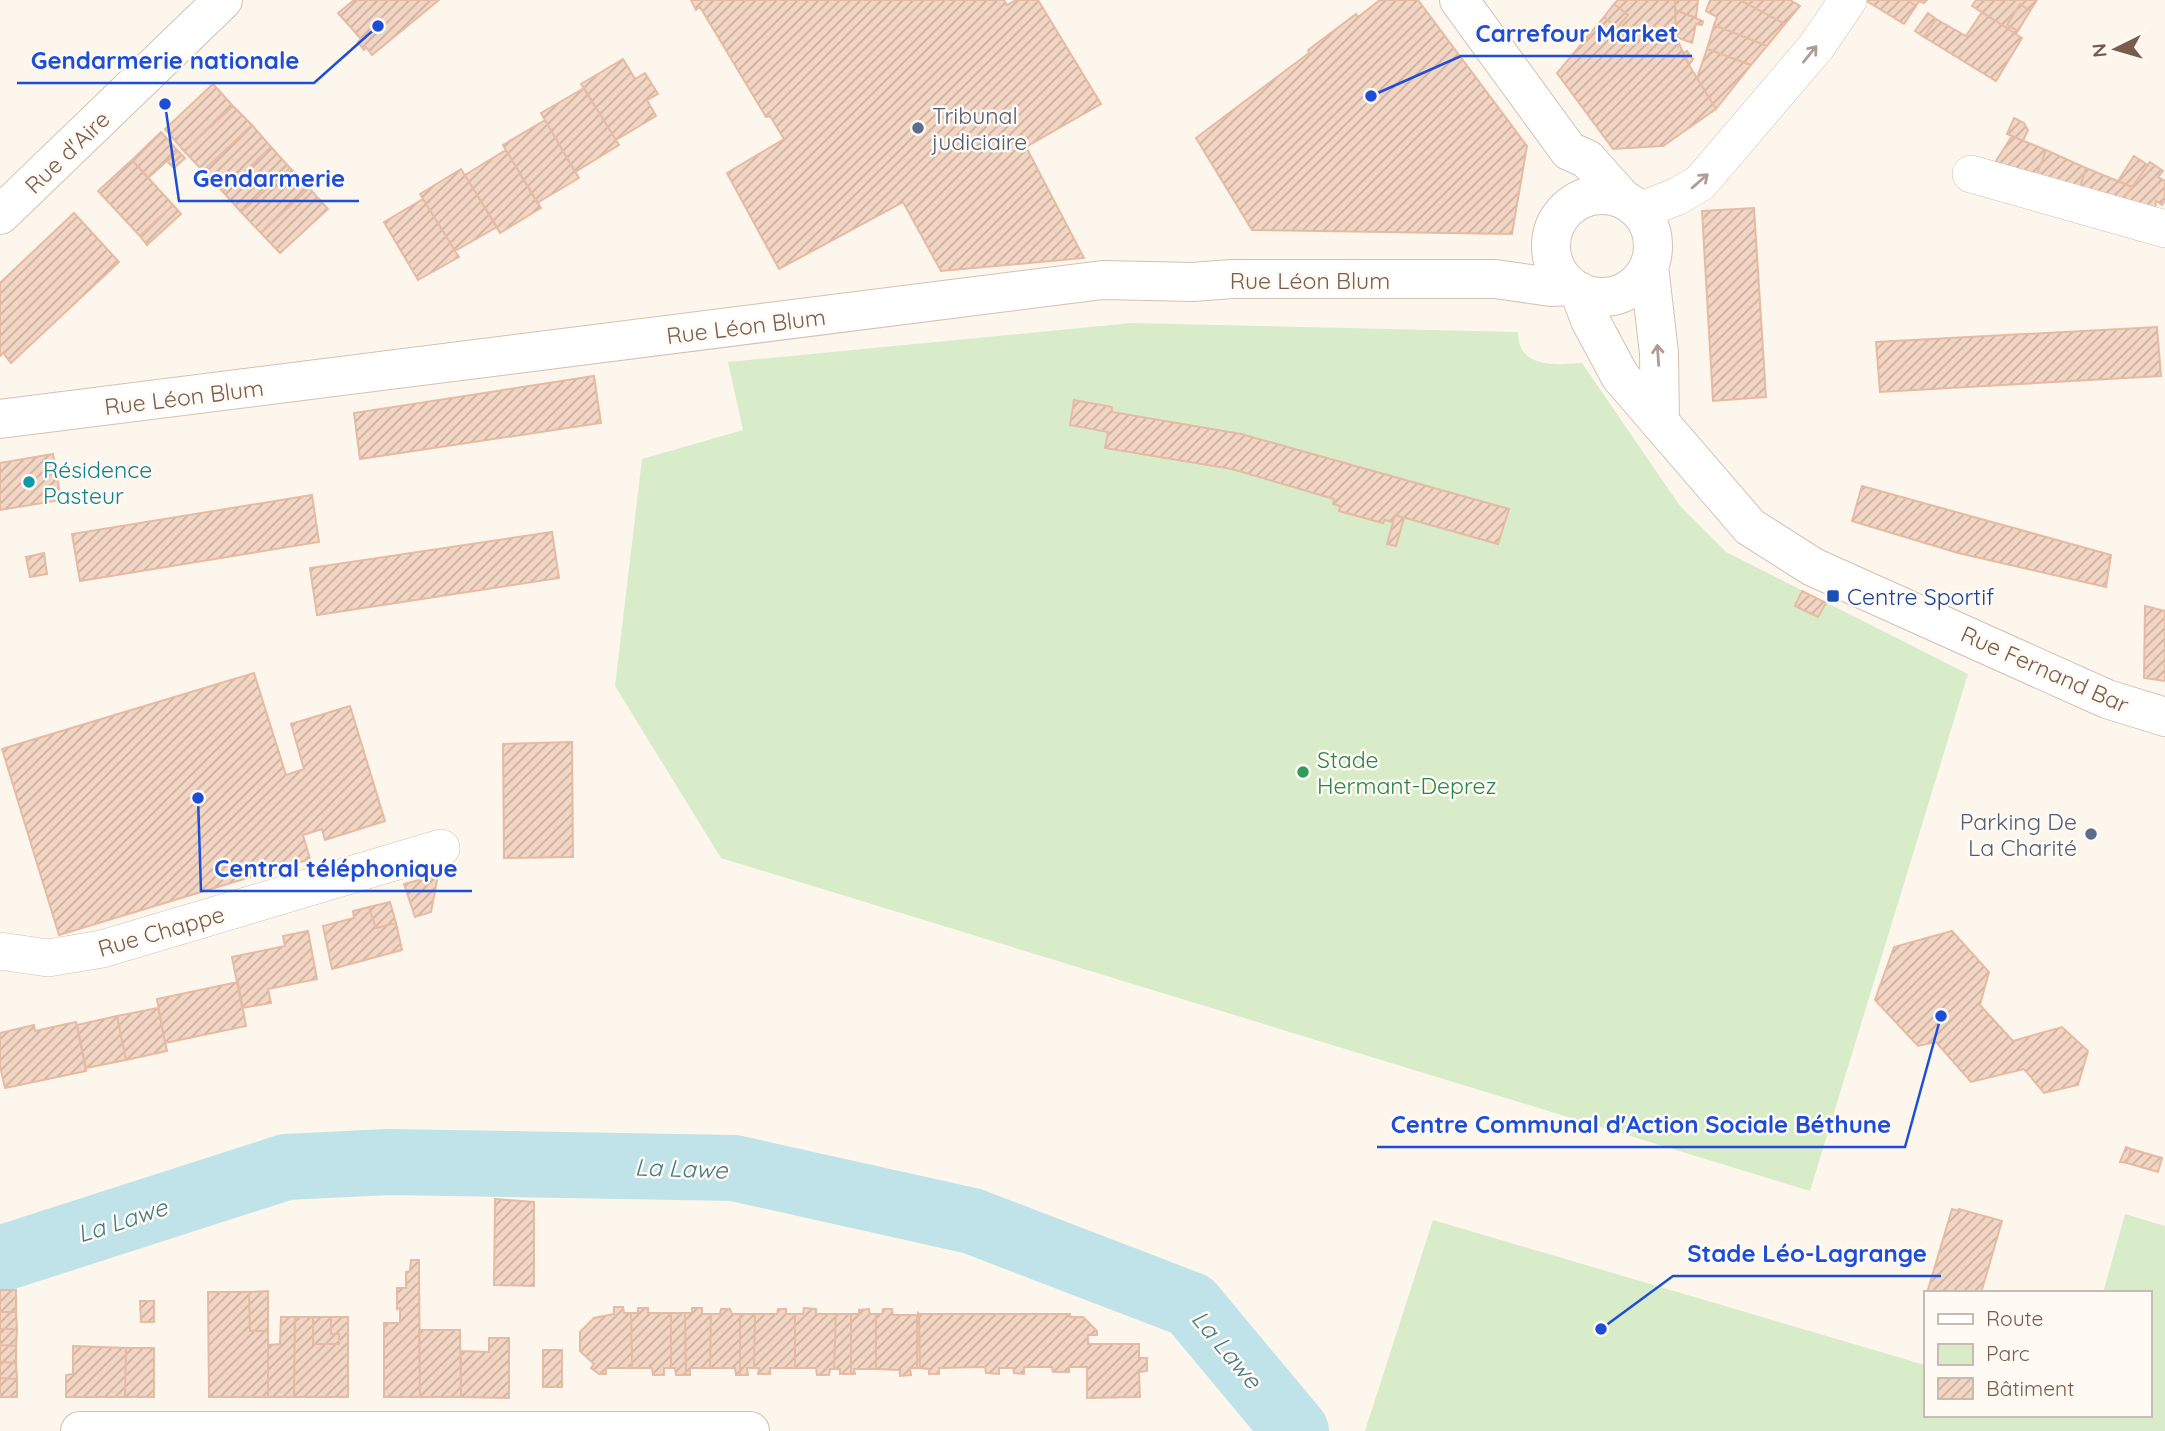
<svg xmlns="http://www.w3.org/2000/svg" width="2165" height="1431" viewBox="0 0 2165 1431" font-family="Quicksand,sans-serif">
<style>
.green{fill:#d8ecc9}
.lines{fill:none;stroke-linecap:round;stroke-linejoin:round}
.river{stroke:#bfe3e8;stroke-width:66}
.building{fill:url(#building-hatch);stroke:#e6bba3;stroke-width:2}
.street-casing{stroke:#d1beb0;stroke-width:38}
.secondary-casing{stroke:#d6c0b0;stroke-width:40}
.street{stroke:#fff;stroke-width:37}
.secondary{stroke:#fff;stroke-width:38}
.oneway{stroke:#af9d94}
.service-dot{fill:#5c6f8a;stroke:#fffaf3;stroke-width:2.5}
.culture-dot{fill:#0f9aa8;stroke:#fffaf3;stroke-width:2.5}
.transit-dot{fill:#1a4fb4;stroke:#fffaf3;stroke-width:2.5}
.leisure-dot{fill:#2e9e5b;stroke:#fffaf3;stroke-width:2.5}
.labels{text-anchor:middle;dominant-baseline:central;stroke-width:5;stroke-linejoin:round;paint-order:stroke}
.service-label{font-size:23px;fill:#4e5e75;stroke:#fffaf3;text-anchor:start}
.street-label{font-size:23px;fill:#7a5c4d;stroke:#fffaf3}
.culture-label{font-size:23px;fill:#0d838f;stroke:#fffaf3;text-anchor:start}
.transit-label{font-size:23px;fill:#164399;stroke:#fffaf3;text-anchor:start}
.leisure-label{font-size:23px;fill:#27864d;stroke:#fffaf3;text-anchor:start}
.water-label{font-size:24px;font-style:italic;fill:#437c86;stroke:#fffaf3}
.leader{fill:none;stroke:#1d4ed8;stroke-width:2.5}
.callout-dot{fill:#1d4ed8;stroke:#fffaf3;stroke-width:2.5}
.callout-label{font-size:24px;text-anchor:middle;font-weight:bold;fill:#1d4ed8;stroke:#fffaf3;stroke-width:5;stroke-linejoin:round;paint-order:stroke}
</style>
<defs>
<pattern id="building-hatch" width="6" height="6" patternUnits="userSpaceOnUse" patternTransform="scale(1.75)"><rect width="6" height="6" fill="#f3d5c3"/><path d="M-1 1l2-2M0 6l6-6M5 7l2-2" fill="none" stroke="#cab0a1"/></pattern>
</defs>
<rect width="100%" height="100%" fill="#fdf6ec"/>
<!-- green -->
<path class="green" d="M1132 323 1518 332C1518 369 1556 365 1582 363L1680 506 1726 552 1968 674 1810 1191 721 858 615 686 642 459 743 430 728 362Z
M2125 1214 2165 1226V1431H1365L1433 1220 1925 1365V1415H2149V1293H2103Z"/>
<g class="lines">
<!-- river -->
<path class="river" d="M0 1259 286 1167 388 1162 734 1168 972 1221 1191 1305 1296 1431"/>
</g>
<!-- building -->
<path class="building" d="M354 0H439L372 55 366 47 364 50 358 42 361 39 338 13Z
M691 0H1004L1007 5 1016 0H1038L1101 104 1026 147 1084 258 941 271 903 202 779 269 727 173 784 139 770 116 766 117 700 7 696 10Z
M1380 0H1418L1527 146 1512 234 1252 230 1196 138 1309 53 1308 50 1356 14 1358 17Z
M1618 0H1675L1676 37 1689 65 1716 109 1663 146 1613 149 1557 73 1604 17 1617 28 1628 15 1614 4Z
M1675 0H1698L1696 18 1675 10Z
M1710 0H1740L1785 24 1767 46 1714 25 1717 17 1706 11Z
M1740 0H1790L1800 6 1785 24Z
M1865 0H1907L1916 6 1904 24Z
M1907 0H1927L1924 3 1919 1 1916 6Z
M1976 0H2037L2030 11 2020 4 2007 25 2018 31 2016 34 1972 6Z
M1614 4 1628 15 1617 28 1604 17Z
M2020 4 2030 11 2018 31 2007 25Z
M1675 10 1703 21 1702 25 1696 24 1692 43 1676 37Z
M1982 12 2022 38 1996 81 1924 37 1936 19 1966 36Z
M1928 13 1936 19 1924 37 1915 31Z
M1714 25 1767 46 1751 65 1707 49Z
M1707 49 1751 65 1716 109 1697 78Z
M1687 51 1693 59 1689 65 1683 54Z
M623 59 635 79 645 73 658 94 647 100 656 116 616 140 581 84Z
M213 84 233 106 184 151 165 129Z
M584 88 619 145 575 172 541 113Z
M233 106 252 125 203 171 184 151Z
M2014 118 2024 123 2028 130 2023 141 2007 134Z
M545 120 579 178 537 203 503 145Z
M252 125 271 147 223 192 203 171Z
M161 132 178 151 148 178 132 160Z
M2012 136 2046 150 2034 182 2002 173 1996 161Z
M271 147 290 168 241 212 223 192Z
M506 150 541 208 500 233 465 175Z
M2046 150 2086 168 2077 196 2034 182Z
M178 151 185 158 174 168 167 161Z
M2134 156 2148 165 2132 187 2118 181Z
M132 160 173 205 140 236 98 191Z
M2150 162 2163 171 2158 177 2165 181V201L2162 205 2156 201 2154 218 2117 208Z
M290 168 309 188 261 233 241 212Z
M2086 168 2132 187 2117 208 2077 196Z
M461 169 497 227 455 251 420 194Z
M309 188 328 209 280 253 261 233Z
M423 199 459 257 418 280 384 222Z
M173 205 181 214 147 245 140 236Z
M1754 208 1766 397 1713 401 1702 211Z
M74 213 119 262 11 363 3 353 0 356V283Z
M2157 327 2161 376 1880 392 1876 342Z
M594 376 601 423 360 459 354 413Z
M1074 400 1112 407V412L1241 434 1509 509 1498 544 1395 515 1393 522 1385 520 1383 523 1339 511 1340 506 1333 504 1334 499 1232 469 1105 448 1108 432 1070 425Z
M53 454 61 500 0 510V463Z
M1862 486 2111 555 2106 587 1958 553 1852 521Z
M312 495 319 542 80 581 72 534Z
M1395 515 1404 518 1396 546 1387 544Z
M552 532 559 578 317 615 310 568Z
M44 553 47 574 30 577 26 557Z
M1802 591 1826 603 1818 617 1795 606Z
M2145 606 2165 611V681L2144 678Z
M254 673 286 775 304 769 291 724 350 706 385 821 325 840 322 829 303 835 310 859 59 935 2 749Z
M572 742 573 857 504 858 503 744Z
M438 875 431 912 415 917 404 884Z
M390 902 396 923 376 928 369 907Z
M369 907 376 928 396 923 402 950 332 969 323 926 354 918 353 911Z
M308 931 317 979 268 989 271 1003 242 1008 232 957 285 946 283 936Z
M1952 931 1989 972 1980 1005 2013 1041 2062 1027 2088 1051 2078 1085 2044 1093 2024 1069 1971 1082 1936 1042 1918 1046 1875 1000 1894 947Z
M238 982 246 1026 165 1043 157 999Z
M158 1008 167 1051 126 1060 117 1016Z
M117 1016 126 1060 86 1068 77 1025Z
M76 1022 86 1071 5 1088 0 1066V1033L34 1025 35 1031Z
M2126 1147 2131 1149 2127 1163 2120 1162Z
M2131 1149 2162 1158 2158 1172 2127 1163Z
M495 1199 534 1202V1286L494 1285Z
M1952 1209 1959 1211V1209L2002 1221 1981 1293H1927Z
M411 1260H419L420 1397H384V1323H400V1308L397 1309V1288H406V1272L410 1271Z
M0 1290H16V1312H0Z
M268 1291V1331H250L249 1292Z
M208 1292H249L250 1331H268V1397H209Z
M140 1301H154V1322H141Z
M614 1307H623L624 1313H631L632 1368H606V1374H599L591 1368 594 1364 580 1351V1332L594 1318 614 1314Z
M638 1308H648V1313H671V1368H664V1375H653L652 1368H632L631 1313H638Z
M692 1308H702V1314H711L710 1368H690V1375H686L685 1313H692Z
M804 1308 816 1309V1314H836L834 1369H830L829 1375H817L816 1368H795V1314H803Z
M721 1309H730L732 1314H740V1375H736L735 1368H710L711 1314H720Z
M778 1309H786V1314H795V1368H770V1374H758L759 1368H754L755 1314H777Z
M869 1309 870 1314H876V1369H854L855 1374H851V1314H859V1310Z
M883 1309H892L893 1315H917V1368H910L911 1375 900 1376V1370L876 1369V1314H882Z
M0 1312H16L17 1329H0Z
M671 1313H685L686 1375H676L675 1368H671Z
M918 1313 919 1314 920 1368H917Z
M740 1314H755L754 1368H747L748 1375H740Z
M836 1314H851V1374H840V1369H834Z
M919 1314H1070V1317H1083L1097 1331V1335H1088V1344H1139V1358H1147V1371L1139 1372 1140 1397 1087 1398V1367H1069V1372H1053L1052 1367H1024V1374L1014 1373 1013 1368H999V1374L986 1373 985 1367 939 1368V1374H929V1369L920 1368Z
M281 1317H295L294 1397H268V1345L280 1344Z
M295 1317H313V1344H339V1334H331V1317H348V1397H294Z
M313 1317H331V1334H339V1344H313Z
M0 1329H17L16 1346 0 1345Z
M419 1330H460L461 1397H420Z
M489 1338H509V1398L461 1397V1351L489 1352Z
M0 1345 16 1346V1363L0 1362Z
M73 1346 126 1348 125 1397H66V1375L73 1374Z
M126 1348H154V1397H125Z
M543 1350H562V1387H543Z
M0 1362 16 1363 17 1379 0 1378Z
M0 1378 17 1379V1397H0Z"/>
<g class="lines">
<defs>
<path id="street" d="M1971 174 2165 229
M1640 211 1678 196 1700 183 1816 47 1848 0
M0 951 48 958 102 949 441 848"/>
<path id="secondary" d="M1459 0 1569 151 1587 159 1622 198
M1551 246a51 51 0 1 1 102 0a51 51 0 1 1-102 0Z
M0 215 223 0
M1649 266 1659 353 1660 423
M1579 291 1590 320 1620 376 1750 527 1813 567 2107 699 2165 717
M0 419 1103 280 1193 282 1232 279H1495L1551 287 1571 286
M80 1431H750"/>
</defs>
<!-- street casing -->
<use href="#street" class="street-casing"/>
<!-- secondary casing -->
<use href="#secondary" class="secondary-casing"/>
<!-- street -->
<use href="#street" class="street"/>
<!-- secondary -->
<use href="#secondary" class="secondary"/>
</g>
<!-- one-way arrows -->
<defs><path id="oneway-shaft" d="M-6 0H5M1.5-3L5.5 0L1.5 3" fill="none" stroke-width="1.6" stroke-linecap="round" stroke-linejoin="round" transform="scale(1.75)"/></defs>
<g class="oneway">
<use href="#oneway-shaft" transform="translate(1810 54) rotate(-51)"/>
<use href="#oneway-shaft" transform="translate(1700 181) rotate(-41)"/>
<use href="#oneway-shaft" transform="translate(1658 355) rotate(-94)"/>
</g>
<!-- markers -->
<g class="service-dot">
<circle cx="918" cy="128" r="7"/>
<circle cx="2091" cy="834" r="7"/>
</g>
<circle class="culture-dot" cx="29" cy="482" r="7"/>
<rect class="transit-dot" x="1826" y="589" width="14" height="14" rx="3.5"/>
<circle class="leisure-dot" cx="1303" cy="772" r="7"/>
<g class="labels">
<!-- service labels -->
<g class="service-label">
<text x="932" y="115">Tribunal<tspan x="932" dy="26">judiciaire</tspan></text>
<text x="2077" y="821" text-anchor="end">Parking De<tspan x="2077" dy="26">La Charité</tspan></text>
</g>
<!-- street labels -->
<g class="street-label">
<text transform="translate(67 152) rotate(-44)">Rue d'Aire</text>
<text x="1310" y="280">Rue Léon Blum</text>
<text transform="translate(746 326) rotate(-7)">Rue Léon Blum</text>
<text transform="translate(184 397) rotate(-7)">Rue Léon Blum</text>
<text transform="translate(2045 669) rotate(24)">Rue Fernand Bar</text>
<text transform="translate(161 931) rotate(-16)">Rue Chappe</text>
</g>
<!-- culture labels -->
<g class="culture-label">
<text x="43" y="469">Résidence<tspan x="43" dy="26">Pasteur</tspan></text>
</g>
<!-- transit labels -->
<g class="transit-label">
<text x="1847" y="596">Centre Sportif</text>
</g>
<!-- leisure labels -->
<g class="leisure-label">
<text x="1317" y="759">Stade<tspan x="1317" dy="26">Hermant-Deprez</tspan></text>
</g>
<!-- water labels -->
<g class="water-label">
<text transform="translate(681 1168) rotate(2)">La Lawe</text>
<text transform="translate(122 1220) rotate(-18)">La Lawe</text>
<text transform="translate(1227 1349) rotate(50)">La Lawe</text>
</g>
</g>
<!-- callouts -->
<path class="leader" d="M1371 96L1461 56H1692M378 26L314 83H17M165 104L179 201H359M198 798L201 891H472M1941 1016L1905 1147H1377M1601 1329L1673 1276H1941"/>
<g class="callout-dot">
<circle cx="1371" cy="96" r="7"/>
<circle cx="378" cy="26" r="7"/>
<circle cx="165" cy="104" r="7"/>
<circle cx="198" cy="798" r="7"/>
<circle cx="1941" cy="1016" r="7"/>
<circle cx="1601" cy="1329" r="7"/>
</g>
<g class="callout-label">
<text x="1577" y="42">Carrefour Market</text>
<text x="165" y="69">Gendarmerie nationale</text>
<text x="269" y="187">Gendarmerie</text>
<text x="336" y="877">Central téléphonique</text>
<text x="1641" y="1133">Centre Communal d'Action Sociale Béthune</text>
<text x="1807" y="1262">Stade Léo-Lagrange</text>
</g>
<!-- legend -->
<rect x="1924" y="1291" width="228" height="126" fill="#fffaf3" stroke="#cabbb1" stroke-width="2"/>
<rect x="1938" y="1314" width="35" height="10" fill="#ffffff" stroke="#cabbb1" stroke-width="2"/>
<text x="1986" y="1326" font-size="21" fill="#7a5c4d">Route</text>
<rect x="1938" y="1344" width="35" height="21" fill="#d8ecc9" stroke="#cabbb1" stroke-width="2"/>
<text x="1986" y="1361" font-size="21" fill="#7a5c4d">Parc</text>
<rect x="1938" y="1378" width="35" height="21" fill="url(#building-hatch)" stroke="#cabbb1" stroke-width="2"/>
<text x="1986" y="1396" font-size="21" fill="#7a5c4d">Bâtiment</text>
<!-- north arrow -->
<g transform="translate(2116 49) rotate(265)" stroke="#fffaf3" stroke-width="5" paint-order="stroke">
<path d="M0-5L12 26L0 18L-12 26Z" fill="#7a5c4d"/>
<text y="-10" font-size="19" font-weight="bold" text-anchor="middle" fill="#7a5c4d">N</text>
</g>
</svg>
